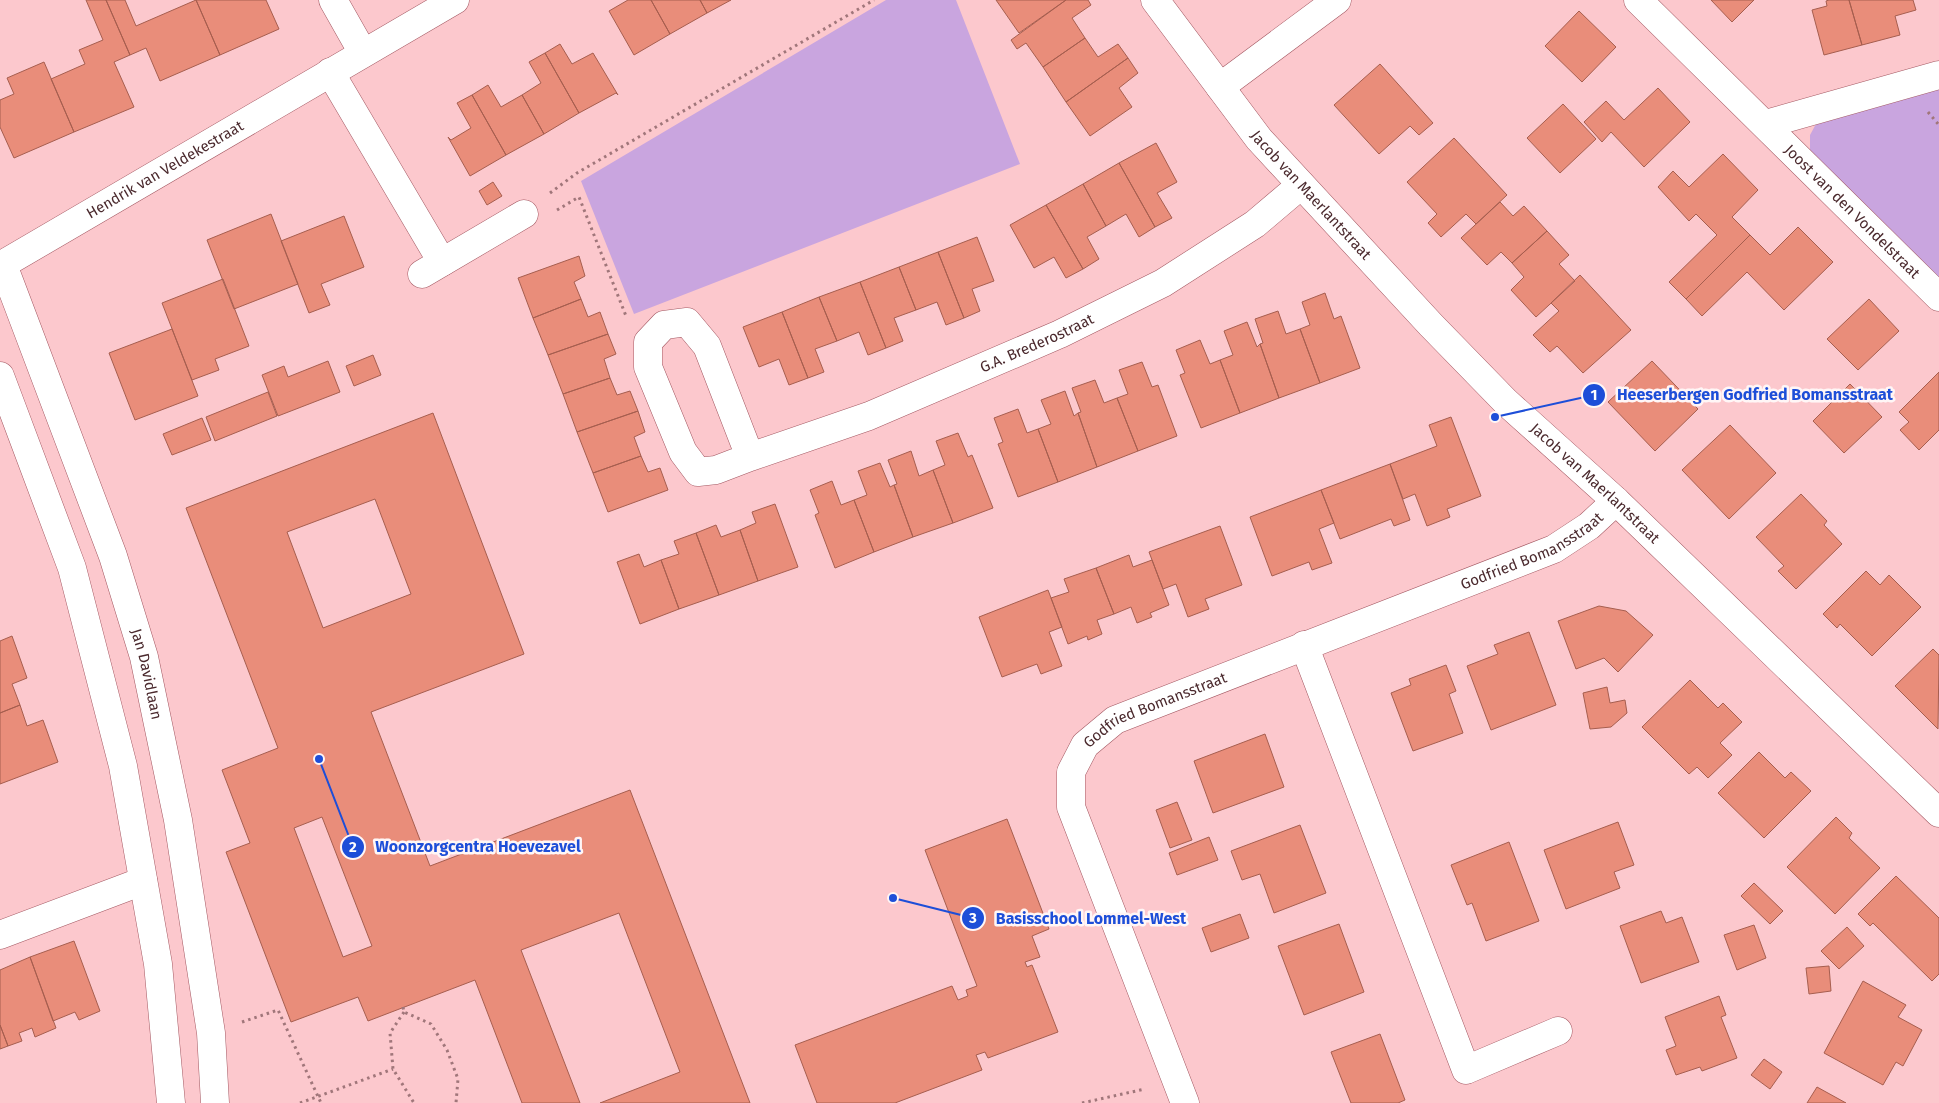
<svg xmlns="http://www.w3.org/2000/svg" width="1939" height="1103" viewBox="0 0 1939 1103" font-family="'Fira Sans',sans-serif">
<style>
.green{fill:#c9a5df}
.building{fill:#e98d7a;stroke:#a65e4f;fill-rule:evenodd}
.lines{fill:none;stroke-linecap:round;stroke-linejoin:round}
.minor-casing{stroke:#a35862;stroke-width:29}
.path{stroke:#a0767a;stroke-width:3;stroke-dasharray:2.5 4;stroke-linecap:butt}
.minor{stroke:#fff;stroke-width:28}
.labels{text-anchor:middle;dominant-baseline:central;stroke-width:5;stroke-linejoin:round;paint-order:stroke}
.street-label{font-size:15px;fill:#4b2a2e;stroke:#fff6f6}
.leader{fill:none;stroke:#1d4ed8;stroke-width:2}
.callout-dot{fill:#1d4ed8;stroke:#fff6f6;stroke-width:2}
.mark-label{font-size:15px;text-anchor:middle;font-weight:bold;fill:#fff}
.callout-label{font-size:16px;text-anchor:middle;font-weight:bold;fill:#1d4ed8;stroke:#fff6f6;stroke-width:5;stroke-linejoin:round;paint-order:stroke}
</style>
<rect width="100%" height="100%" fill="#fcc8cd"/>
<!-- green -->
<path class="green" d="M886 0H956L1020 164 634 314 581 181Z
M1939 86V283L1810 152V135L1816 124Z"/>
<!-- building -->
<path class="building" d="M86 0H106L130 55 114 62 134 107 74 132 51 79 85 64 79 50 103 40Z
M106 0H125L136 26 196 0 220 55 160 81 146 48 130 55Z
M196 0H266L279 29 220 55Z
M628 0H651L670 34 634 55 609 11Z
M651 0H700L707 13 670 34Z
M700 0H731L707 13Z
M996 0H1066L1019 33Z
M1066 0H1088L1091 5 1072 18 1085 38 1043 67 1026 43 1017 49 1011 40Z
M1711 0H1754L1732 22Z
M1849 0H1913L1916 10 1895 16 1900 35 1862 45Z
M1849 0 1862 45 1824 55 1812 10 1827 6 1826 1 1829 0Z
M1579 11 1616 47 1582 82 1545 46Z
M1085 38 1098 57 1118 44 1128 58 1066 102 1043 67Z
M560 44 572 64 593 53 618 95 616 93 579 113 545 53Z
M545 53 579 113 544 134 522 95 541 83 529 62Z
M1128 58 1138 73 1119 88 1132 107 1090 136 1066 102Z
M44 62 74 132 14 158 0 127V100L14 94 7 78Z
M1380 64 1433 123 1419 135 1410 126 1379 154 1334 105Z
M488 85 501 107 522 95 544 134 506 155 472 95Z
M1658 88 1690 122 1644 167 1611 132 1602 142 1584 122 1606 101 1624 120Z
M472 95 506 155 470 176 448 137 451 140 471 128 457 103Z
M1563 104 1596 139 1560 173 1527 138Z
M1454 138 1507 195 1476 224 1466 214 1441 237 1428 223 1437 214 1407 182Z
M1156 143 1177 182 1157 193 1172 218 1155 227 1119 163Z
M1723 154 1758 190 1732 217 1750 235 1686 299 1669 282 1717 235 1696 214 1689 221 1658 187 1673 171 1689 187Z
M1119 163 1155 227 1139 237 1126 214 1106 226 1083 184Z
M493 182 502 196 487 205 479 191Z
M1083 184 1106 226 1087 237 1099 259 1083 269 1046 205Z
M1500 202 1513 216 1524 206 1547 231 1512 263 1501 252 1487 265 1461 238Z
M1046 205 1083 269 1066 278 1054 257 1034 268 1010 225Z
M271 214 298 284 234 309 207 240Z
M344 216 364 267 321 284 330 305 309 313 281 241Z
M1798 227 1833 262 1784 310 1747 272 1702 316 1686 299 1750 235 1770 255Z
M1547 231 1569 255 1559 264 1575 281 1536 317 1511 290 1524 277 1512 263Z
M977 237 994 281 972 289 980 311 964 318 938 252Z
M938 252 964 318 946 325 937 302 916 310 899 267Z
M579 256 585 276 574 282 581 299 533 318 518 278Z
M899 267 916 310 894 318 903 341 886 348 860 282Z
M1580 275 1631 330 1583 373 1557 346 1550 352 1533 335 1559 311 1551 303Z
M223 279 249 346 215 359 219 370 192 380 162 303Z
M860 282 886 348 868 355 859 332 837 341 819 297Z
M1325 293 1334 319 1341 316 1360 368 1320 383 1300 329 1310 325 1302 302Z
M819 297 837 341 815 349 824 372 808 378 782 312Z
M581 299 588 317 600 312 608 334 548 355 533 318Z
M1869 299 1899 331 1858 370 1827 339Z
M1278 311 1286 334 1300 329 1320 383 1279 398 1260 344 1263 343 1255 319Z
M782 312 808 378 789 385 779 359 759 367 743 327Z
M1247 322 1257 347 1260 344 1279 398 1240 413 1220 360 1233 355 1224 331Z
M172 329 198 396 135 420 109 353Z
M608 334 616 354 604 359 610 378 563 394 548 355Z
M1200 340 1210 364 1220 360 1240 413 1201 428 1180 375 1185 373 1176 350Z
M373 355 381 375 354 386 346 366Z
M328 361 340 392 278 416 262 375 284 366 288 377Z
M1652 361 1698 409 1655 451 1608 402Z
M1142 362 1152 387 1158 385 1177 436 1138 451 1117 398 1128 394 1119 370Z
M1939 372V430L1919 450 1900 430 1909 422 1899 412Z
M610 378 617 395 630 391 638 411 577 432 563 394Z
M1095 380 1104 403 1117 398 1138 451 1097 467 1078 413 1081 412 1072 388Z
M1850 384 1882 417 1844 453 1813 421Z
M1065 391 1074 416 1078 413 1097 467 1058 482 1038 429 1051 424 1041 400Z
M268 392 277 416 215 441 206 417Z
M1018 409 1027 433 1038 429 1058 482 1018 497 998 444 1003 442 994 418Z
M638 411 645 432 634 437 641 456 593 473 577 432Z
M433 413 524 654 371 712 430 866 630 790 750 1103H600L680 1072 619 913 521 950 580 1103H522L475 980 368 1021 358 997 291 1022 226 852 250 843 222 770 278 748 186 508ZM375 499 411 594 323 628 287 532ZM322 817 372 946 343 957 294 828Z
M1451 417 1481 496 1447 509 1450 517 1427 526 1415 494 1403 499 1390 464 1437 446 1429 425Z
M202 418 211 440 172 455 163 434Z
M1730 425 1776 473 1729 519 1682 470Z
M958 433 968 457 972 455 993 508 953 523 933 470 945 465 936 441Z
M911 451 919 476 933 470 953 523 913 537 894 485 897 484 888 460Z
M641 456 648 472 660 468 668 490 608 512 593 473Z
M880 463 890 487 894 485 913 537 874 552 854 500 867 495 858 471Z
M1390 464 1410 520 1394 526 1391 519 1340 539 1321 490Z
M832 481 841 505 854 500 874 552 835 568 815 515 819 513 810 490Z
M1321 490 1334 523 1319 529 1332 563 1312 570 1309 562 1272 576 1250 517Z
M1801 494 1827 521 1824 525 1842 544 1796 589 1778 571 1784 566 1756 537Z
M775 504 798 567 758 581 740 530 756 523 752 512Z
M716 525 721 537 740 530 758 581 719 595 696 533Z
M1220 526 1242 585 1205 599 1209 609 1188 617 1176 584 1163 589 1149 552Z
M696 533 719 595 679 609 661 560 679 554 674 541Z
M639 554 644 567 661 560 679 609 640 624 617 562Z
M1129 555 1133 567 1152 560 1169 605 1150 613 1152 617 1137 623 1131 607 1114 614 1096 568Z
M1096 568 1114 614 1097 620 1102 634 1088 640 1087 636 1068 644 1051 598 1069 592 1064 579Z
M1866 571 1880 585 1889 575 1921 607 1872 656 1840 624 1837 628 1823 614Z
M1048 590 1062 627 1049 632 1062 666 1041 674 1037 664 1002 677 979 617Z
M1599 606 1626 611 1653 635 1618 672 1604 658 1576 669 1558 621Z
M1529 632 1556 705 1491 730 1467 666 1498 654 1494 645Z
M12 636 27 678 12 684 20 705 0 713V641Z
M1933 649 1939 655 1938 729 1895 686Z
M1446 665 1456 691 1449 694 1463 733 1413 751 1391 693 1411 685 1409 679Z
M1690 680 1718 708 1723 703 1742 722 1720 743 1732 755 1708 778 1697 767 1689 774 1642 727Z
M1607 687 1610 703 1625 700 1627 713 1611 727 1590 729 1583 693Z
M20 705 27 726 43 720 58 762 0 784V713Z
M1265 734 1284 787 1213 813 1194 761Z
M1759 752 1785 778 1791 772 1811 791 1764 838 1718 793Z
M1177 802 1192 840 1170 848 1156 810Z
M1836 817 1852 833 1849 838 1880 868 1835 914 1787 867Z
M1007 819 1049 929 1032 936 1040 957 1025 962 1027 967 1032 965 1058 1032 988 1058 985 1052 976 1055 982 1070 895 1103H817L795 1045 952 986 958 1000 968 996 966 990 977 986 925 850Z
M1618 822 1634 865 1614 872 1620 888 1566 909 1544 850Z
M1300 825 1326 893 1274 913 1260 874 1242 880 1231 851Z
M1209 837 1218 860 1177 875 1169 853Z
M1509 842 1539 921 1486 941 1472 903 1467 905 1451 865Z
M1896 876 1939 918V974L1932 981 1873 923 1870 926 1858 914Z
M1754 883 1783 911 1770 924 1741 896Z
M1661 911 1666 923 1682 917 1699 962 1641 983 1620 926Z
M1240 914 1249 938 1211 952 1202 928Z
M1339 924 1364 992 1304 1015 1278 946Z
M1754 925 1766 958 1737 970 1724 935Z
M1847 927 1864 946 1839 969 1821 951Z
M74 941 100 1011 79 1020 75 1012 53 1021 30 957Z
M30 957 56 1028 35 1037 32 1028 19 1033 22 1041 8 1046 0 1025V970Z
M1829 966 1831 991 1809 994 1806 968Z
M1863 981 1906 1005 1898 1017 1922 1030 1903 1066 1896 1062 1883 1085 1824 1053Z
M1719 996 1726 1015 1721 1017 1737 1058 1702 1071 1700 1067 1676 1075 1666 1050 1676 1046 1665 1017Z
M0 1025 8 1046 0 1049Z
M1380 1034 1405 1100 1398 1103H1351L1331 1052Z
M1764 1059 1782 1072 1770 1089 1751 1075Z
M1817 1087 1846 1103H1807Z"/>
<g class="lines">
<defs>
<g id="minor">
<path d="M333 0 363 53"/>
<path id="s1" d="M1155 0 1259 139 1431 325 1506 402 1616 501 1939 813"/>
<path id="s2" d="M1638 0 1939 297"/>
<path d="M330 72 442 262"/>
<path d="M1220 87 1337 0"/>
<path d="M1766 124 1939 75"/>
<path id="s3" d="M3 265 113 556 144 657 178 820 211 1033 215 1103"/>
<path id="s4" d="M0 266 455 0"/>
<path d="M422 274 524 214"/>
<path d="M0 376 72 568 123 766 158 964 171 1103"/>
<path id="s5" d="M750 457 716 470 698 472 683 452 648 367V342L664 325 687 322 707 346 750 457 869 416 1060 334 1163 283 1255 224 1301 185"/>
<path d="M1304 645 1466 1070 1558 1031"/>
<path d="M0 935 143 881"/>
<path id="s6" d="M1185 1103 1071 807V772L1085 745 1115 720 1554 549 1589 526 1616 501"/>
</g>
</defs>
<!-- minor casing -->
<use href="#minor" class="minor-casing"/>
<!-- path -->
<path class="path" d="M1928 112 1939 125
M550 193 577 173 874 0
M557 210 579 197 626 316
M403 1007 404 1012 431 1024 447 1050 458 1079 456 1103
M404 1012 390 1033 393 1069 414 1103
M242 1022 278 1010 321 1103
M300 1103 393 1069
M1082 1103 1145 1089"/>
<!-- minor -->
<use href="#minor" class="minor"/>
</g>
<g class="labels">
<!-- street labels -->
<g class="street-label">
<text stroke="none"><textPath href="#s4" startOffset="191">Hendrik van Veldekestraat</textPath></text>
<text stroke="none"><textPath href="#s1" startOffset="250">Jacob van Maerlantstraat</textPath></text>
<text stroke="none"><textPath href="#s2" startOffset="301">Joost van den Vondelstraat</textPath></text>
<text stroke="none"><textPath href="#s5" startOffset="702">G.A. Brederostraat</textPath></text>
<text stroke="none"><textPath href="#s1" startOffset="655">Jacob van Maerlantstraat</textPath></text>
<text stroke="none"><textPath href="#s6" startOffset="872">Godfried Bomansstraat</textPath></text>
<text stroke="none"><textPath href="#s3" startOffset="434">Jan Davidlaan</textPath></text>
<text stroke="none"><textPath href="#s6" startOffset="462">Godfried Bomansstraat</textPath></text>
</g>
</g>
<!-- callouts -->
<path class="leader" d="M1495 417L1594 395M319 759L353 847M893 898L973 918"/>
<g class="callout-dot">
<circle cx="1495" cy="417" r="5"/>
<circle cx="319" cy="759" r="5"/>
<circle cx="893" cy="898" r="5"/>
<circle cx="1594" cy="395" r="12"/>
<circle cx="353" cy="847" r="12"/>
<circle cx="973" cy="918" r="12"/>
</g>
<g class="mark-label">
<text x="1594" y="400">1</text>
<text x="353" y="852">2</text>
<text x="973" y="923">3</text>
</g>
<g class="callout-label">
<text x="1755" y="400">Heeserbergen Godfried Bomansstraat</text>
<text x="478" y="852">Woonzorgcentra Hoevezavel</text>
<text x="1091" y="924">Basisschool Lommel-West</text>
</g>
</svg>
